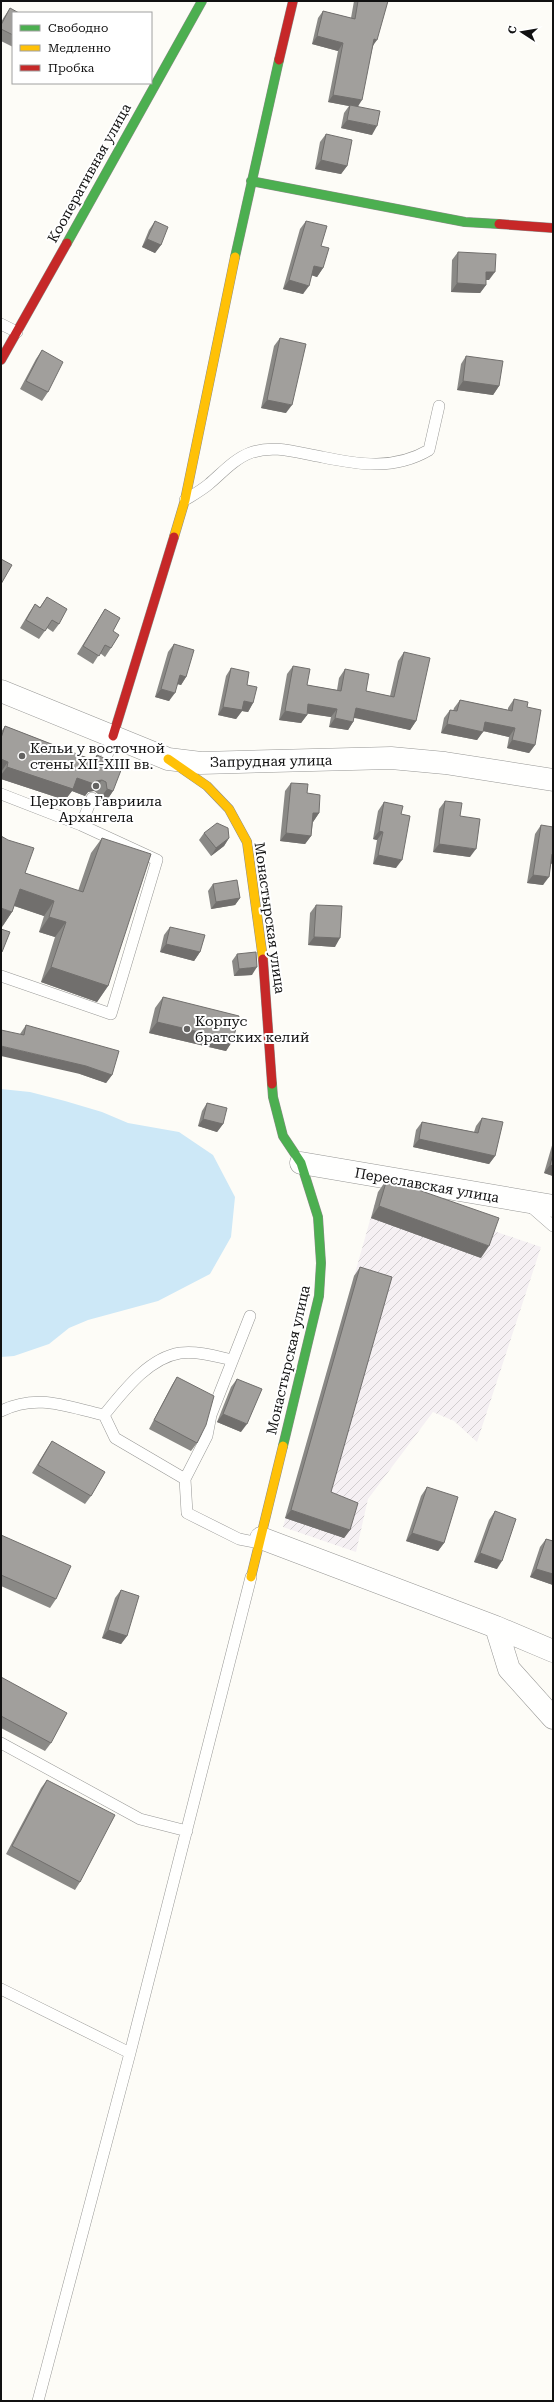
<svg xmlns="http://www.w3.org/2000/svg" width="554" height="2402" viewBox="0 0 554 2402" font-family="'Roboto Serif',serif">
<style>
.industrial{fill:url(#industrial-furrows)}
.water{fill:#cde8f7}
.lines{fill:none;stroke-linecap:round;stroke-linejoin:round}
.lane-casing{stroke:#979795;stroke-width:12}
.street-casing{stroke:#979795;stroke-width:23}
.fast-casing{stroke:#8e8d8b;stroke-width:10}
.slow-casing{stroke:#8e8d8b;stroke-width:10}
.jam-casing{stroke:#8e8d8b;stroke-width:10}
.lane{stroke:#fffffe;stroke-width:11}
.street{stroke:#fffffe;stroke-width:22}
.fast{stroke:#4caf50;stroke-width:9}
.slow{stroke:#ffc107;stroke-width:9}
.jam{stroke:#c62828;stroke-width:9}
.wall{fill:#8a8986}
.shaded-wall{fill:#716f6d}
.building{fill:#a19f9c;stroke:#716f6d}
.poi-dot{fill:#646362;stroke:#fff;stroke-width:1.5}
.labels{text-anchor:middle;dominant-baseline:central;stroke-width:4;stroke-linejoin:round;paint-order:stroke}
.street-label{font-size:14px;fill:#111;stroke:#fff}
.poi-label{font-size:14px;fill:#111;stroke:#fff;text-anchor:start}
</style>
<defs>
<pattern id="industrial-furrows" width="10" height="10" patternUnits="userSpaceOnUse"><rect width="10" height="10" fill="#f5f0f3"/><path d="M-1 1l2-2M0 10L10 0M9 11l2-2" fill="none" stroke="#d1cdcf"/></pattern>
</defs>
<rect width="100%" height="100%" fill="#fdfcf7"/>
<!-- industrial -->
<path class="industrial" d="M378 1192 541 1247 477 1442 454 1421 433 1412 368 1499 356 1552 283 1527Z"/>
<!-- water -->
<path class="water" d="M1 1089 30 1092 65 1101 102 1112 128 1123 179 1132 213 1155 235 1197 231 1237 210 1274 158 1301 88 1320 69 1328 49 1344 14 1356 1 1357Z"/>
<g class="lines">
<defs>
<path id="lane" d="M1 324 17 332
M185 500C193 495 202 490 209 484 221 474 234 459 250 453 274 444 298 453 322 457 360 465 395 470 429 450L439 406
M102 772 113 736
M1 794 81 825 157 860 111 1014 1 976
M81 825 92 798
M529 1205 553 1226
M1 1411C38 1393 67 1407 104 1415L115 1438 185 1479 187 1513 239 1539 259 1543
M104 1415C123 1392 148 1358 180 1353 198 1351 215 1356 232 1360
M185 1479 207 1436 211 1415 250 1316
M1 1743 140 1819 187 1831
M1 1989 130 2053
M38 2401 130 2053 251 1577"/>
<path id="street" d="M1 691 168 759 201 763 391 758 445 763 553 780
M301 1163 553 1206
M261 1538 496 1627
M553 1651 496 1627 509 1669 553 1718"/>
<path id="fast" d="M251 181 465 222 499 224
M67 243 202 1
M235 257 279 60
M272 1084 273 1097 283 1136 301 1163 318 1217 321 1263 319 1296 283 1446"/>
<path id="slow" d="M174 537 185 500 235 257
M168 759 207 786 229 809 247 842 263 959
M251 1577 283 1446"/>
<path id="jam" d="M279 60 293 1
M499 224 553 228
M1 360 67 243
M113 736 174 537
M263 959 272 1084"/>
</defs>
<!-- lane casing -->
<use href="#lane" class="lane-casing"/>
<!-- street casing -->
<use href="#street" class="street-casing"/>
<!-- fast casing -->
<use href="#fast" class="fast-casing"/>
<!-- slow casing -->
<use href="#slow" class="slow-casing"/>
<!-- jam casing -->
<use href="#jam" class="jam-casing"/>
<!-- lane -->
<use href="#lane" class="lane"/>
<!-- street -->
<use href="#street" class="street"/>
<!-- fast -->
<use href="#fast" class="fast"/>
<!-- slow -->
<use href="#slow" class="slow"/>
<!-- jam -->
<use href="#jam" class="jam"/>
</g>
<!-- wall -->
<path class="wall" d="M354 1H388L373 46 358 106 372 135 341 128 344 113 349 106 328 102 338 51 312 44 318 18 323 11 351 18Z
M10 8 13 13V47L1 41V22L4 17Z
M326 134 347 166 341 174 315 169 320 142Z
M155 221 161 245 155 253 142 247 149 230Z
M306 221 321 246 323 268 317 277 311 275 303 294 283 289 300 229Z
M458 252 489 280H486V285L480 293 451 292 452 260Z
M280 338 286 413 261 408 274 346Z
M42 350 48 392 42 401 20 389 36 359Z
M466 356 499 386 493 395 457 390 461 364Z
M47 597 59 624 53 632 47 628 39 639 20 628 29 613 35 604 40 607Z
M105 609 113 631 111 648 105 657 100 653 93 664 77 654 100 617Z
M174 644 186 677 181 685 177 684 169 701 155 697 168 652Z
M404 652 416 721 410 730 354 717 353 722 348 730 329 727 331 717 307 713V715L301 723 279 720 287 674 293 666 307 685 337 690 339 678 345 669 366 691 390 696 398 661Z
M231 668 247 685 253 703 248 712 242 711 236 719 218 715 226 676Z
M514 699 527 707 535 745 529 753 507 748 509 737 483 731 477 740 441 733 444 718 450 710 453 711 454 708 460 700 508 710V708Z
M5 726 93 760 97 755 103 762 113 791 105 803 99 800 98 794 94 791 88 792 85 796 72 791 65 800 1 779V732Z
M291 783 307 793 319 813 313 822 311 836 305 844 280 841 285 791Z
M445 801 460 816 470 857 433 852 439 809Z
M384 802 401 814 396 868 373 864 377 840 373 839 378 811Z
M541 825 553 838 551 863 543 885 527 883 535 834Z
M204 833 229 838 224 846 211 856 199 840Z
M102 838 108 986 97 1002 41 982 55 937 39 932 44 916 14 906 12 912 2 927 25 873 78 891 91 853Z
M213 884 240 898 235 905 211 909 208 891Z
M316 905 335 947 308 945 310 913Z
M170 927 200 952 194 961 160 952 164 935Z
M237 954 252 975 234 976 232 961Z
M163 997 233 1040 226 1051 149 1033 155 1008Z
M26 1025 112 1075 106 1083 80 1074 20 1034Z
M207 1103 223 1124 217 1132 198 1126 202 1111Z
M482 1118 495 1156 489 1164 413 1147 416 1130 422 1122 474 1132 476 1126Z
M553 1142V1176L544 1173Z
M387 1179 481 1258 371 1218 378 1192Z
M360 1267 331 1492 350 1530 344 1538 285 1518 354 1276Z
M177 1377 197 1443 191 1451 149 1429 172 1385Z
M237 1379 241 1432 217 1422 231 1387Z
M52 1441 91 1496 85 1504 32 1473 46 1450Z
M427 1487 444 1543 438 1551 406 1541 421 1496Z
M495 1511 497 1569 474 1562 489 1520Z
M1 1535 56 1599 50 1608 1 1586Z
M546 1539 553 1541V1585L530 1577 540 1547Z
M121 1590 127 1636 121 1644 102 1638 115 1598Z
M1 1677 51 1743 45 1751 1 1728Z
M47 1780 80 1882 75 1890 6 1854 41 1788Z"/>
<!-- shaded-wall -->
<path class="shaded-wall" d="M317 36 343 43 338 51 312 44Z
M374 39 377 40 372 47Z
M333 95 362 100 357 108 350 105 349 106 328 102Z
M347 120 377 126 372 135 341 128Z
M321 160 347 166 341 174 315 169Z
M147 239 161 245 155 253 142 247Z
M314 266 323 268 317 277 308 274Z
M486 272H495L489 280H480Z
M289 280 309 286 303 294 283 289Z
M457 283 486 285 480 293 451 292Z
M463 381 499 386 493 395 457 390Z
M267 400 292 405 286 413 261 408Z
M180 675 186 677 181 685 174 683Z
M161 689 175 693 169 701 155 697Z
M244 701 253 703 248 712 242 711 236 719 218 715 223 707Z
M308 704 337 709 331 717 303 713Z
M356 708 416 721 410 730 350 717Z
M285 711 307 715 301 723 279 720Z
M335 718 353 722 348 730 329 727Z
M485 722 515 728 509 737 479 730Z
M447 724 483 732 477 740 441 733Z
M512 740 535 745 529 753 507 748Z
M1 759 8 762 1 772Z
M7 767 77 778 96 781 102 780 94 791 88 792 85 796 72 791 65 800 1 779V775Z
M107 789 113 791 105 803 99 800Z
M313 813H319L313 822Z
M379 831 383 832 377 840 373 839Z
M286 833 311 836 305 844 280 841Z
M229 838 224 846 211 856 216 848Z
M439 844 476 849 470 857 433 852Z
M552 854H553V864L546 863Z
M378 855 402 860 396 868 373 864Z
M533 875 549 877 543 885 527 883Z
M20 889 54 901 44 916 9 904Z
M240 898 235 905 211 909 216 902Z
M1 908 12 912 2 927H1Z
M49 917 66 922 55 937 39 932Z
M314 937 340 938 335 947 308 945Z
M166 944 200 952 194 961 160 952Z
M51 967 108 986 97 1002 41 982Z
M257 967 252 975 234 976 239 969Z
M157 1022 233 1040 226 1051 149 1033Z
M1 1046 86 1066 112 1075 106 1083 80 1074 1 1056Z
M203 1119 223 1124 217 1132 198 1126Z
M419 1139 495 1156 489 1164 413 1147Z
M550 1165 553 1166V1176L544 1173Z
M379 1206 489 1246 481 1258 371 1218Z
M223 1414 247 1424 241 1432 217 1422Z
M291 1510 350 1530 344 1538 285 1518Z
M412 1533 444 1543 438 1551 406 1541Z
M480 1553 502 1561 497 1569 474 1562Z
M536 1569 553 1574V1585L530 1577Z
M108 1630 127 1636 121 1644 102 1638Z"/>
<!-- building -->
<path class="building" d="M358 1H388L377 40 374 39 362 100 333 95 343 43 317 36 323 11 355 19Z
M10 8 19 13H13V35L1 29V25Z
M350 105 380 111 377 126 347 120Z
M326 134 352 140 347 166 321 160Z
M155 221 168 227 161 245 147 239Z
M306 221 327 226 321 246 329 248 323 268 314 266 309 286 289 280Z
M458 252 496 254 495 272H486V285L457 283Z
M280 338 306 344 292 405 267 400Z
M42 350 63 362 48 392 26 381Z
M466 356 503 361 499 386 463 381Z
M1 559 12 565 1 584Z
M47 597 67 609 59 624 52 620 45 631 26 620 35 604 40 608Z
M105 609 120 618 113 631 119 635 111 648 105 645 99 656 83 646Z
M174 644 194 650 186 677 180 675 175 693 161 689Z
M404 652 430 658 416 721 356 708 353 722 335 718 337 709 308 704 307 715 285 711 293 666 310 669 307 685 341 691 345 669 369 674 366 691 394 697Z
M231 668 249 672 247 685 257 687 253 703 244 701 242 710 223 707Z
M514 699 528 702 527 707 541 710 535 745 512 740 515 728 485 722 483 732 447 724 450 710 457 711 460 700 512 711Z
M5 726 95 761 97 755 104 758 103 762 108 767H112L117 763 123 765 113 791 107 789 106 782 102 780 96 781 94 784 77 778 73 789 7 767 8 762 1 759V738Z
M291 783 308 784 307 793 320 795 319 813H313L311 836 286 833Z
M445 801 462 803 460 816 480 819 476 849 439 844Z
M384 802 403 806 401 814 410 816 402 860 378 855 383 832 379 831Z
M217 823 228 828 229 838 216 848 204 833Z
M541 825 553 827V854H552L549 877 533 875Z
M1 836 8 840 34 848 25 873 83 892 102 838 151 854 108 986 51 967 66 922 49 917 54 901 20 889 12 912 1 908Z
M237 880 240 898 216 902 213 884Z
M316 905 342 906 340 938 314 937Z
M170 927 205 935 200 952 166 944Z
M1 929 10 932 2 952H1Z
M256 952 257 967 239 969 237 954Z
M163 997 239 1016 233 1040 157 1022Z
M26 1025 119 1051 112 1075 86 1066 1 1046V1030L24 1035Z
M207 1103 227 1108 223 1124 203 1119Z
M482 1118 503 1122 495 1156 419 1139 422 1122 478 1133Z
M553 1154V1166L550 1165Z
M387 1179 499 1218 489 1246 379 1206Z
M360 1267 392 1277 331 1492 358 1503 350 1530 291 1510Z
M177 1377 214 1396 206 1425 197 1443 154 1420Z
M237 1379 262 1389 247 1424 223 1414Z
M52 1441 105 1472 91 1496 38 1465Z
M427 1487 458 1497 444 1543 412 1533Z
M495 1511 516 1519 502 1561 480 1553Z
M1 1535 71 1566 56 1599 1 1575Z
M546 1539 553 1541V1574L536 1569Z
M121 1590 139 1596 127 1636 108 1630Z
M1 1677 67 1713 51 1743 1 1716Z
M47 1780 115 1815 80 1882 12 1846Z"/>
<!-- markers -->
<g class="poi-dot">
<circle cx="22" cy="756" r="4"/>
<circle cx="96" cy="786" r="4"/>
<circle cx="187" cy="1029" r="4"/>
</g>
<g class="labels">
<!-- street labels -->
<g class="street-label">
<text transform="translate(89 173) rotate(-61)">Кооперативная улица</text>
<text transform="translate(271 761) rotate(-1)">Запрудная улица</text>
<text transform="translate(270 918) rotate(82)">Монастырская улица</text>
<text transform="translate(427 1185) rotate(10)">Переславская улица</text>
<text transform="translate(288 1360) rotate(-77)">Монастырская улица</text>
</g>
<!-- poi labels -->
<g class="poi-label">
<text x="30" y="748">Кельи у восточной<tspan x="30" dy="16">стены XII-XIII вв.</tspan></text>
<text x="96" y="801" text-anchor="middle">Церковь Гавриила<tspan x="96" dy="16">Архангела</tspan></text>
<text x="195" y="1021">Корпус<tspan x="195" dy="16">братских келий</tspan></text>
</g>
</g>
<!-- border -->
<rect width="554" height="2402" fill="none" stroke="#111111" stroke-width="4"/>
<!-- legend -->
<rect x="12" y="12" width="140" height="72" fill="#ffffff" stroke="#a0a0a0"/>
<rect x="20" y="25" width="20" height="6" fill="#4caf50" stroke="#a0a0a0"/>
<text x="48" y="32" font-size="12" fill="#111111">Свободно</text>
<rect x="20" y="45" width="20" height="6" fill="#ffc107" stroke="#a0a0a0"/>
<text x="48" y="52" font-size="12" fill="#111111">Медленно</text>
<rect x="20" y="65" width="20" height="6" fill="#c62828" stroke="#a0a0a0"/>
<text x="48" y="72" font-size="12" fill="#111111">Пробка</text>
<!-- north arrow -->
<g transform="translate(522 32) rotate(282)" stroke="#ffffff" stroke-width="3" paint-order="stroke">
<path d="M0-3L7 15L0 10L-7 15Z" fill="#111111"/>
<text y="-6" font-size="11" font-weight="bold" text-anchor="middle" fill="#111111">С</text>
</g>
</svg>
